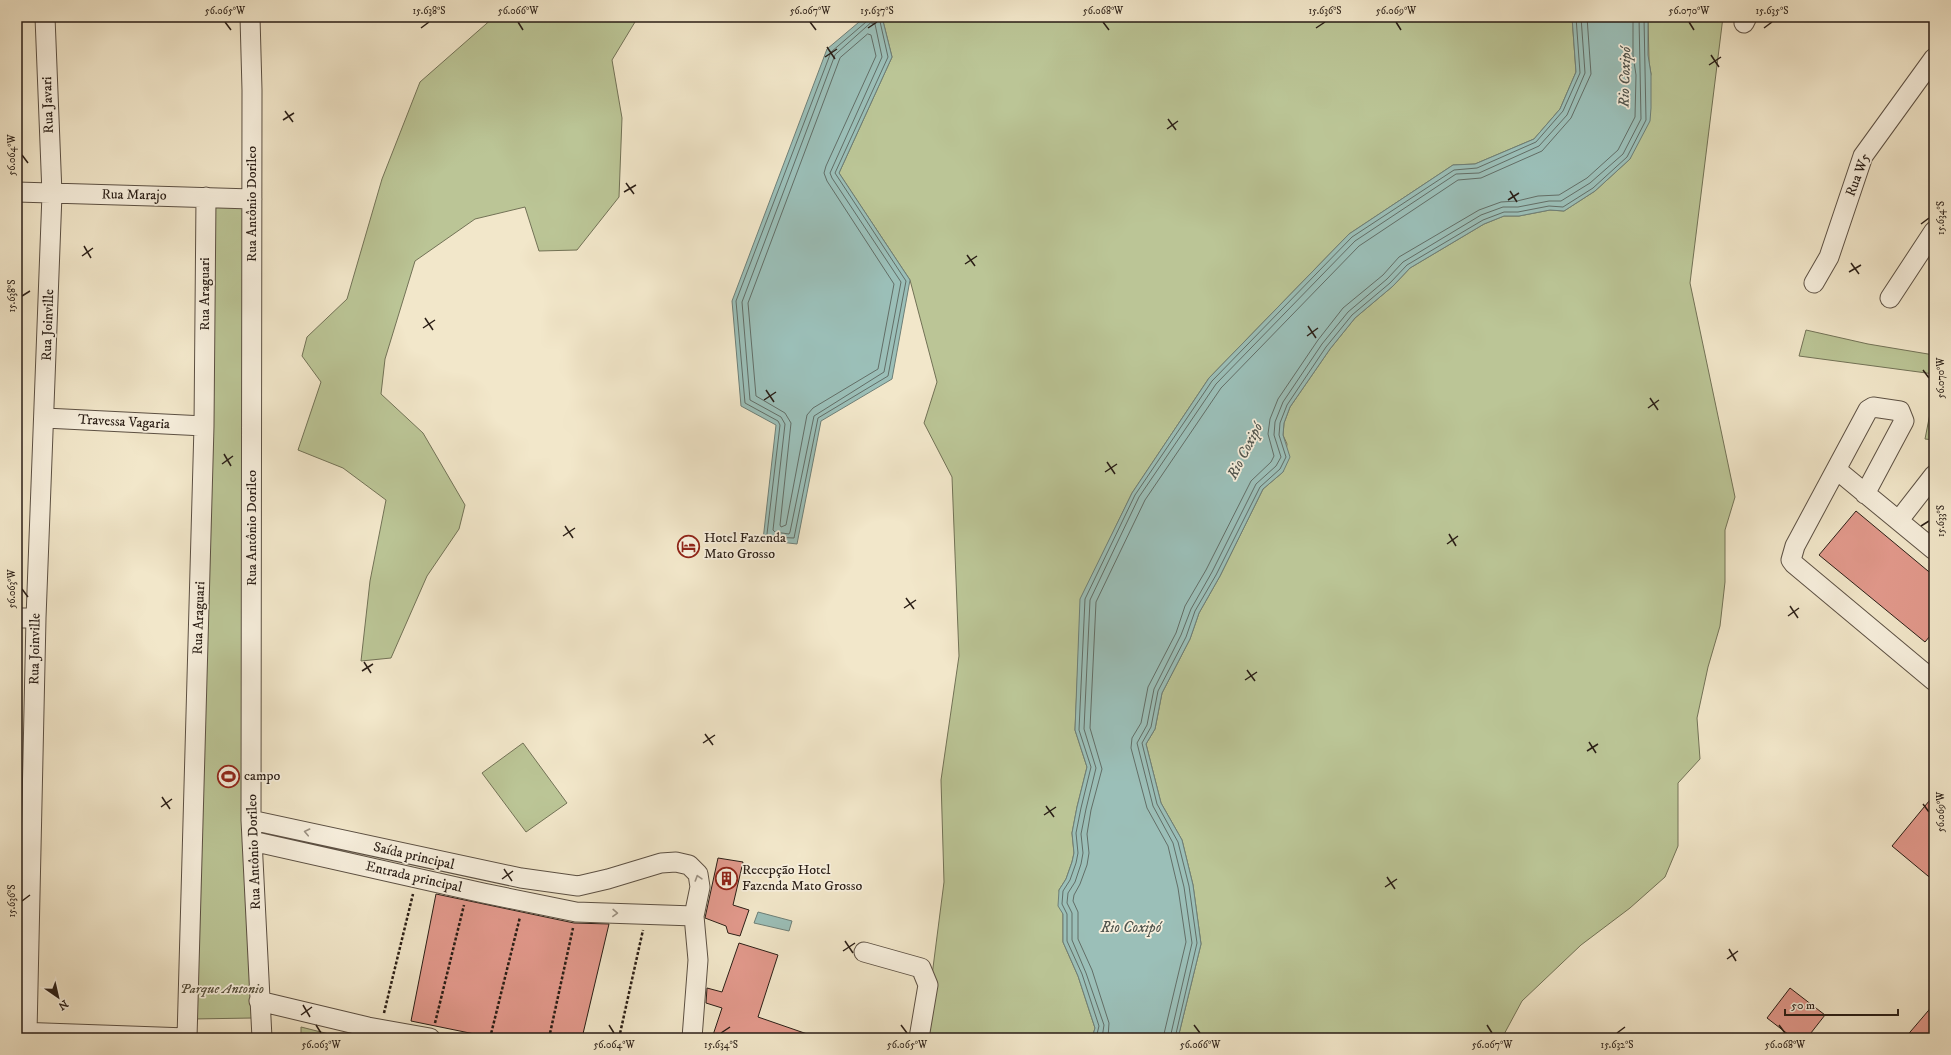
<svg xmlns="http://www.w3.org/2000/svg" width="1951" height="1055" viewBox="0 0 1951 1055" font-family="'IM FELL DW Pica',serif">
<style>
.green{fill:#bbc596;stroke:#727256}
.water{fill:#9bbfb8;stroke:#6e7f77}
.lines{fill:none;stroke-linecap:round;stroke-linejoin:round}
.shore{stroke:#626e67;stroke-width:1}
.building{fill:#e2998c;stroke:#2a1e16}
.minor-casing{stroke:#5c5043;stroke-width:21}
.path{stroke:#2a1e16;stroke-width:2.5;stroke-dasharray:3 2;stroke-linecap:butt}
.minor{stroke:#f7efdd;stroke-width:19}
.oneway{stroke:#9b9183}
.ticks{fill:none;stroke:#2a1e16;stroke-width:1.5}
.labels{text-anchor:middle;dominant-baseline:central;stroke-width:3.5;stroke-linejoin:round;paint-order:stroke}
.street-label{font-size:14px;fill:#2a1e16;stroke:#f7efdd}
.poi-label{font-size:14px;fill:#2a1e16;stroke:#f7efdd;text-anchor:start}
.park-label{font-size:14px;font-style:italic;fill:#56503c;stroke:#f7efdd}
.water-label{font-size:15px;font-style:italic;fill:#52564f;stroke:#f7efdd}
.neatline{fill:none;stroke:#2a1e16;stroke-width:1.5}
.ticks-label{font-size:10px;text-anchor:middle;fill:#2a1e16}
</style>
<rect width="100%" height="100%" fill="#f2e7ca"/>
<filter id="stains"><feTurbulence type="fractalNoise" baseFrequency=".005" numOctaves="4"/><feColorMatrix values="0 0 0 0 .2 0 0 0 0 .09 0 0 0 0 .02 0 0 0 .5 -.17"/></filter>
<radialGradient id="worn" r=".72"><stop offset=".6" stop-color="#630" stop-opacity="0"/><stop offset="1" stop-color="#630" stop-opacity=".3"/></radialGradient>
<!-- green -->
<path class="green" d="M494 17H638L612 60 622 118 619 197 577 250 539 251 525 207 475 219 415 261 385 359 381 394 423 433 465 505 459 529 427 576 391 658 361 661 370 581 386 500 343 468 298 450 321 382 302 356 307 337 347 299 382 179 420 82Z
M882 17H1572L1576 72 1560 109 1534 139 1475 164 1453 165 1349 234 1209 378 1132 493 1081 599 1075 730 1087 767 1077 807 1072 833 1074 853 1072 862 1066 879 1059 890 1063 914V942L1078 976 1095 1028 1092 1038H924L944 882 941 780 959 656 952 477 924 423 937 382 910 280 839 173 892 57Z
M1648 17H1723L1690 283 1735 497 1725 530V582L1720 626 1708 667 1697 718 1700 759 1678 783V846L1665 877 1630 908 1581 945 1522 1001 1502 1038H1178L1201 944 1193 885 1182 840 1161 803 1146 744 1155 729 1162 693 1190 639 1199 613 1220 576 1263 489 1283 472 1287 444 1283 435 1284 423 1290 407 1330 349 1355 318 1393 286 1410 268 1484 224 1504 216H1519L1550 210 1564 211 1595 191 1630 159 1651 74 1649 62Z
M215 207H245L253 1018 192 1019Z
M1806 330 1868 344 1934 355V374L1799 356Z
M1934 393V440L1925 439Z
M523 743 567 803 526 832 482 773Z
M301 1027 345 1038H301Z"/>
<!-- water -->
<path class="water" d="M865 17H882L892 57 839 173 910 280 892 379 821 421 797 544 763 540 776 425 741 406 732 301 827 49Z
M1572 17H1648V55L1651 74V108L1650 121 1630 159 1595 191 1564 211 1550 210 1519 216H1504L1484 224 1410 268 1393 286 1355 318 1330 349 1290 407 1284 423 1283 435 1290 457 1283 472 1263 489 1220 576 1199 613 1190 639 1162 693 1155 729 1146 744 1161 803 1182 840 1193 885 1201 944 1178 1038H1092L1095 1028 1078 976 1063 942V914L1058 906 1059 890 1066 879 1072 862 1074 853 1072 833 1077 807 1087 767 1075 730 1080 599 1132 493 1209 378 1349 234 1453 165 1475 164 1534 139 1560 109 1576 72Z
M758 912 792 921 789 931 754 923Z"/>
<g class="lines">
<!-- shore -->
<path class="shore" d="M868 17 866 22 831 52 736 301 745 403 778 421 780 425 767 534 769 537 794 538 818 418 888 376 906 281 835 173 888 57 879 17
M871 23 875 24 882 57 830 173 832 178 901 282 884 372 814 416 790 532 789 534 775 532 773 530 785 424 781 417 750 400 742 302 835 55Z
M868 34 871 35 876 56 826 166 824 173 827 181 894 284 878 369 813 408 807 415 786 525 781 527 780 525 791 423 785 413 756 396 748 303 840 58Z
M1096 1038 1099 1026 1082 974 1067 941V914L1062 904 1063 891 1070 880 1076 863 1078 853 1076 833 1081 808 1091 767 1079 730 1085 599 1135 495 1212 381 1352 237 1454 170 1477 168 1536 142 1563 111 1580 73 1576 17
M1102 1038 1104 1025 1086 973 1072 940V913L1067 903 1068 893 1075 882 1081 864 1083 853 1081 834 1086 809 1096 768 1084 729 1090 600 1139 497 1216 384 1355 241 1456 174 1479 173 1539 146 1567 115 1585 73 1581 17
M1108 1038 1109 1023 1092 970 1078 939V912L1073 901 1074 895 1080 884 1087 865 1089 853 1087 834 1091 810 1102 769 1090 728 1096 602 1145 500 1221 388 1359 246 1458 180 1481 178 1542 151 1571 118 1591 74 1587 17
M1163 1038 1186 942 1178 888 1168 846 1147 808 1131 748 1132 738 1141 723 1148 687 1176 633 1185 606 1206 570 1251 481 1271 462 1274 456 1268 434 1270 419 1278 399 1318 340 1343 308 1383 275 1399 257 1479 210 1501 202 1517 201 1538 196 1559 195 1587 178 1618 150 1635 117 1636 75 1633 55V17
M1170 1038 1192 943 1184 887 1173 843 1153 806 1137 743 1147 725 1154 689 1181 635 1191 609 1212 572 1256 484 1276 466 1281 457 1274 435 1275 422 1283 402 1322 344 1348 312 1387 279 1403 262 1481 215 1503 207H1518L1549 201H1561L1590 183 1623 154 1641 119 1639 17
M1175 1038 1197 943 1189 886 1178 842 1157 804 1142 743 1151 727 1158 691 1186 637 1195 611 1216 575 1260 487 1280 469 1286 457 1279 435 1280 423 1287 405 1326 347 1352 315 1390 283 1407 265 1483 220 1504 212H1518L1549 206 1563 207 1593 188 1627 157 1646 120 1644 17"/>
</g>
<!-- building -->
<path class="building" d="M1856 511 1934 576V631L1925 642 1819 555Z
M1934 795V881L1892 846Z
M718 858 743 862 733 905 749 910 740 936 728 933 726 926 705 918Z
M436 894 574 923 609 924 582 1038H494L411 1021Z
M739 943 778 955 758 1017 813 1036V1038H712L722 1008 706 1003 707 988 722 992Z
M1790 988 1825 1015 1807 1038H1793L1767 1018Z
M1934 1004V1038H1905Z"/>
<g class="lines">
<defs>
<path id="minor" d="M250 17 252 90 251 820 262 1038
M1744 23 1747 17
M17 192 252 199
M1814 283 1829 257 1863 156 1934 58
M1890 298 1934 231
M45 418 204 426
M1837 470 1934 550
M1865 494 1904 421 1900 411 1873 407 1868 410 1795 546 1791 560 1794 564 1934 681
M1899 520 1934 475
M17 618H36
M251 820 521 878 578 886 608 879 661 863 676 862 689 865 698 874 700 887 694 916 698 960 692 1038
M252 841 483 893 576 912 694 916
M864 952 921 968 928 985 919 1038
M259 1001 368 1027 430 1038
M17 1032 187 1038
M27 1033 36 618 52 194 45 17
M187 1038 204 426 206 197"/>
</defs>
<!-- minor casing -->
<use href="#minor" class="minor-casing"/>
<!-- path -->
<path class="path" d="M384 1013 413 894
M435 1023 464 905
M490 1038 520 917
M549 1038 573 928
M619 1038 643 930"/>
<!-- minor -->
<use href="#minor" class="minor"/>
</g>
<!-- one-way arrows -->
<defs><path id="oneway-chevron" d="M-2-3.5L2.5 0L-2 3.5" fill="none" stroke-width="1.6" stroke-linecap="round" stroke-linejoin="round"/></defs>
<g class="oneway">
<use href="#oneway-chevron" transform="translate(307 832) rotate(-168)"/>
<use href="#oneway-chevron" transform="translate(698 878) rotate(-107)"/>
<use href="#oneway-chevron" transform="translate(615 913) rotate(2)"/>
</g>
<!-- ticks -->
<path class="ticks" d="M225 22 231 30M518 22 523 30M810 22 816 30M1103 22 1109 30M1396 22 1401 30M1689 22 1694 30M421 28 429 22M868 28 877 22M1316 28 1325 22M1764 28 1772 22M827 47 835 59M1711 55 1719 67M825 57 837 49M1709 65 1721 57M285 111 293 122M1168 119 1176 130M283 120 294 113M1167 129 1178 121M22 155 28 163M626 183 634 194M1510 191 1517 202M624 192 636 185M1508 200 1519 193M1921 224 1929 218M84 246 91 258M967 255 975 266M82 256 93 248M1851 263 1859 274M965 264 977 256M1849 272 1861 265M22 296 30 291M425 318 433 330M1308 326 1316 338M423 328 435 320M1307 336 1318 328M1923 370 1929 378M766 390 774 402M1650 398 1658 410M764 400 776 392M1648 408 1659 400M224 454 231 466M1107 462 1115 474M222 464 233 456M1105 472 1117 464M565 526 573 538M1921 526 1929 521M1449 534 1456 546M563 536 575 528M1447 544 1458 536M22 589 28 597M906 598 914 609M1790 606 1798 618M904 608 916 600M1788 616 1799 608M364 662 371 673M1247 670 1255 681M362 671 373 664M1245 680 1257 672M705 734 713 745M1589 742 1596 753M703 743 715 735M1587 751 1598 744M162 797 170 809M1923 804 1929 812M1046 806 1054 817M161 807 172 799M1044 815 1056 807M504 869 512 881M1387 877 1395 889M502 879 513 871M1385 887 1397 879M22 901 30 895M845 941 853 953M1729 949 1736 961M843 951 855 943M1727 959 1738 951M303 1005 310 1017M301 1015 312 1007M316 1025 321 1033M609 1025 614 1033M901 1025 907 1033M1194 1025 1200 1033M1487 1025 1492 1033M1779 1025 1785 1033M721 1033 730 1027M1617 1033 1625 1027"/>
<!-- icons -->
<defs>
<symbol id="hotel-ring" viewBox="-11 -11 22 22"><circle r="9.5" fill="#f7efdd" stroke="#8f2418" stroke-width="1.5"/><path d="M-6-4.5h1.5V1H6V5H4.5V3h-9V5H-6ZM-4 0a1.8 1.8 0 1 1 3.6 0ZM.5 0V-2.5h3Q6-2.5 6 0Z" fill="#8f2418"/></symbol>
<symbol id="stadium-ring" viewBox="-11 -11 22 22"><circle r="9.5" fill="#f7efdd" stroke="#8f2418" stroke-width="1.5"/><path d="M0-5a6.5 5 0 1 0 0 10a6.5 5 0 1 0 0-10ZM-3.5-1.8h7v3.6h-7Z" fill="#8f2418"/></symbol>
<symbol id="building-ring" viewBox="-11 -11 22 22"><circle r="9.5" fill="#f7efdd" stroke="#8f2418" stroke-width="1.5"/><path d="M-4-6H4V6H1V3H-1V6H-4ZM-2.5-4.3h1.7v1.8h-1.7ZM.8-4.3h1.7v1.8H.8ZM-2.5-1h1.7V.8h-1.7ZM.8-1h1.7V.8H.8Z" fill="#8f2418"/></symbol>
</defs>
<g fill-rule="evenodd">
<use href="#hotel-ring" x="676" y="534" width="25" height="25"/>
<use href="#stadium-ring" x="216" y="764" width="25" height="25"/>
<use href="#building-ring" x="714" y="866" width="25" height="25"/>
</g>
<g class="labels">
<!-- street labels -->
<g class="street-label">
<text transform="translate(48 105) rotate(-92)">Rua Javari</text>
<text transform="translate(1858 175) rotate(-69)">Rua W5</text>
<text transform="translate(134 195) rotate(1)">Rua Marajo</text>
<text transform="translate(252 204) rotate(-90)">Rua Antônio Dorileo</text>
<text transform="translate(205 294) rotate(-90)">Rua Araguari</text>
<text transform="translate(48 325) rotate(-88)">Rua Joinville</text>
<text transform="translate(124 422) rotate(3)">Travessa Vagaria</text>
<text transform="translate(252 528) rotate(-90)">Rua Antônio Dorileo</text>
<text transform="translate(199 618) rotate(-88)">Rua Araguari</text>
<text transform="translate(35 649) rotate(-89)">Rua Joinville</text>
<text transform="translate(254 852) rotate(-92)">Rua Antônio Dorileo</text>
<text transform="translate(414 856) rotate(13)">Saída principal</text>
<text transform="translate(414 877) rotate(13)">Entrada principal</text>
</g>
<!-- poi labels -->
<g class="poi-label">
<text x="704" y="538">Hotel Fazenda<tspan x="704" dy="16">Mato Grosso</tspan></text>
<text x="244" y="776">campo</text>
<text x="742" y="870">Recepção Hotel<tspan x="742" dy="16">Fazenda Mato Grosso</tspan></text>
</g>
<!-- park labels -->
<g class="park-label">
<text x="222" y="989">Parque Antonio</text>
</g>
<!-- water labels -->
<g class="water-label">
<text transform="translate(1625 77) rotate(-88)">Rio Coxipó</text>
<text transform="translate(1245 451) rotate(-63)">Rio Coxipó</text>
<text x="1131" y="927">Rio Coxipó</text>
</g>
</g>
<!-- margin -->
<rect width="1951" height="1055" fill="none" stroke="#f2e7ca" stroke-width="44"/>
<!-- north arrow -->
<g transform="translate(58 997) rotate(146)" stroke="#f7efdd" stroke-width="3" paint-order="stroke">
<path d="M0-3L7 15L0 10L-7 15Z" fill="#2a1e16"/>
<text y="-6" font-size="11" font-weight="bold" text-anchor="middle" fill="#2a1e16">N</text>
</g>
<!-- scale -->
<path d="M1785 1009v6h113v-6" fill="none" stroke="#2a1e16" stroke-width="2"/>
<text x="1791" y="1009" font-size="12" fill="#2a1e16" stroke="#f7efdd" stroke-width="3" paint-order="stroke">50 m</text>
<rect x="22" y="22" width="1907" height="1011" class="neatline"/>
<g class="ticks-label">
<text x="225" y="14">56.065°W</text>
<text x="429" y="14">15.638°S</text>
<text x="518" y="14">56.066°W</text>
<text x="810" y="14">56.067°W</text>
<text x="877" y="14">15.637°S</text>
<text x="1103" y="14">56.068°W</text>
<text x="1325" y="14">15.636°S</text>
<text x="1396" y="14">56.069°W</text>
<text x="1689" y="14">56.070°W</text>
<text x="1772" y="14">15.635°S</text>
<text transform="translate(11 155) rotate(-90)" y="4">56.064°W</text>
<text transform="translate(1940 218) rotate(-90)" y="4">15.634°S</text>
<text transform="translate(11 296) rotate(-90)" y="4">15.638°S</text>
<text transform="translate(1940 378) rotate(-90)" y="4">56.070°W</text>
<text transform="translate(1940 521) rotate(-90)" y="4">15.633°S</text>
<text transform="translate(11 589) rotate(-90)" y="4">56.063°W</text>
<text transform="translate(1940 812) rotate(-90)" y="4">56.069°W</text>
<text transform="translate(11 901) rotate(-90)" y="4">15.636°S</text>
<text x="321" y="1048">56.063°W</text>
<text x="614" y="1048">56.064°W</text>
<text x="721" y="1048">15.634°S</text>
<text x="907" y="1048">56.065°W</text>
<text x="1200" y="1048">56.066°W</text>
<text x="1492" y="1048">56.067°W</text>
<text x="1617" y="1048">15.632°S</text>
<text x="1785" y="1048">56.068°W</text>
</g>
<rect width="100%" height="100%" filter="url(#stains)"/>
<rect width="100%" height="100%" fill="url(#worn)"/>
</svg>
